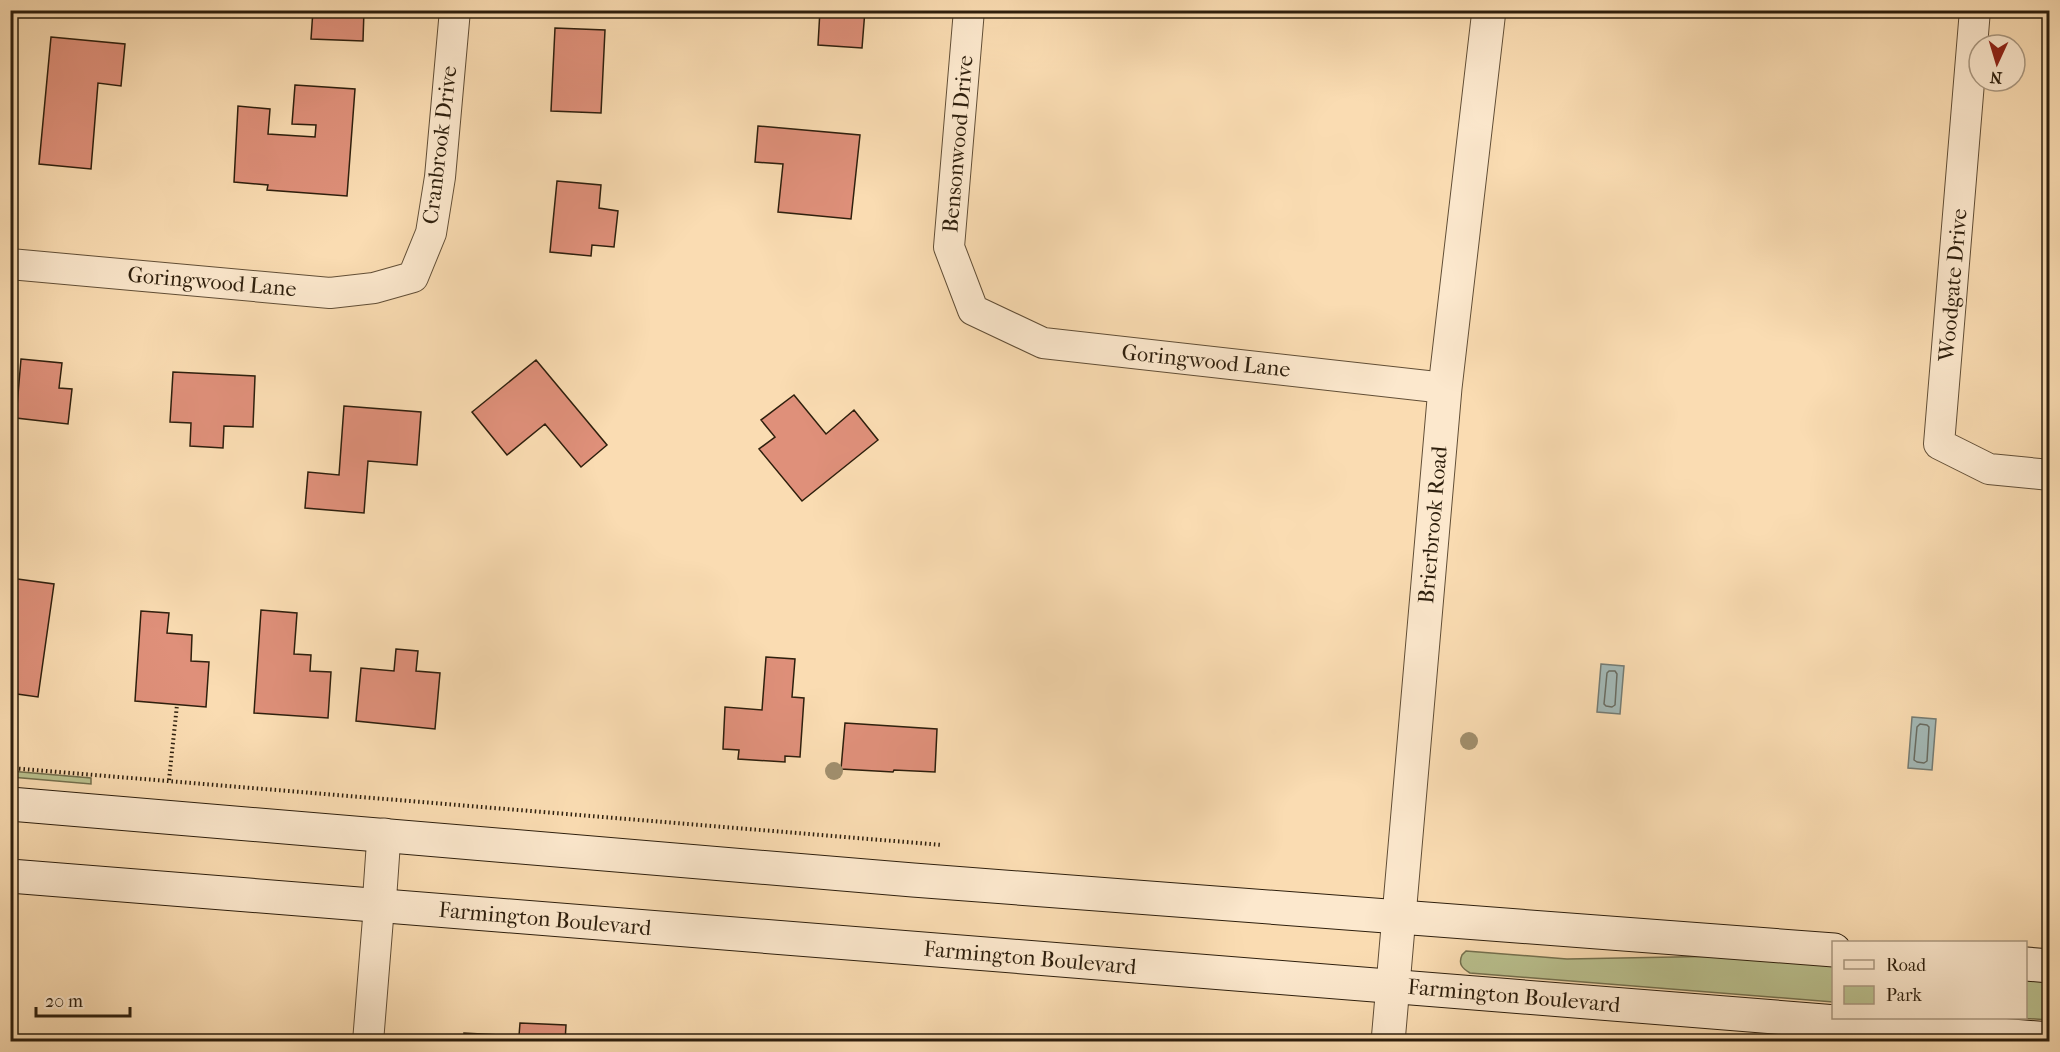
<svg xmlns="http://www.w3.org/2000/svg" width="2060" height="1052" viewBox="0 0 2060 1052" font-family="'IM FELL French Canon',serif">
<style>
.green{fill:#bac18f;stroke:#74704e;stroke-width:1.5}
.water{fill:#a3b9b7;stroke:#747b73;stroke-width:1.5}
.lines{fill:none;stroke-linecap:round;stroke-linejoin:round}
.shore{stroke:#686c62;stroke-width:1.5}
.building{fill:#df907a;stroke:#2e1f0d;stroke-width:1.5}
.minor-casing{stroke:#614e36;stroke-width:32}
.tertiary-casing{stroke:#614e36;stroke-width:35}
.secondary-casing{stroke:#2e1f0d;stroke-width:35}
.path{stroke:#2e1f0d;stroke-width:4;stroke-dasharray:1.5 3;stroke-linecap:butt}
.minor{stroke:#fce8cd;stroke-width:30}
.tertiary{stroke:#fce8cd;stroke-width:33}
.secondary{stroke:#fce8cd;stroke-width:33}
.tree{fill:#a18f6d}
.labels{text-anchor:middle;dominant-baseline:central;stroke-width:4.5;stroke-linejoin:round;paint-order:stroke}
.street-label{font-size:22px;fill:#2e1f0d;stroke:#fce8cd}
</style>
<rect width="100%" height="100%" fill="#fadcb2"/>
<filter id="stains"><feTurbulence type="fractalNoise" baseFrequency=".00333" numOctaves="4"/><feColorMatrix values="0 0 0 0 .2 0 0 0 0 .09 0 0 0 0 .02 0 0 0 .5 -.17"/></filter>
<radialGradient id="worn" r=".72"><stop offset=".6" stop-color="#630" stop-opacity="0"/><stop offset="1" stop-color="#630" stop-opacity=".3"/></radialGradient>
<!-- green -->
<path class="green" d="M10 771 91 778V784L11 777Z
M1466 951 1567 959 1729 956 1833 964V1002L1470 973C1462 968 1458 964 1462 955Z
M2026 980 2049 982V1020L2019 1018H2026Z"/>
<!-- water -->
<path class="water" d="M1601 664 1624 666 1620 714 1597 712Z
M1912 717 1936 719 1932 770 1908 768Z"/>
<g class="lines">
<!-- shore -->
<path class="shore" d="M1609 671H1615L1617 674 1615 705 1612 707 1606 706 1604 704 1607 673Z
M1920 724 1927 725 1929 727 1927 761 1924 763 1917 762 1914 760 1917 727Z"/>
</g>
<!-- building -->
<path class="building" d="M313 10H364L363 41 311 39Z
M820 10H865L862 48 818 45Z
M555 28 605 30 601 113 551 111Z
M51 37 125 44 121 86 98 83 91 169 39 164Z
M295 85 355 89 347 196 267 190 268 185 234 182 238 106 270 109 268 134 315 137 316 125 292 124Z
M758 126 860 135 851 219 778 212 783 164 755 162Z
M557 181 601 185 599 208 618 211 614 247 592 245 591 256 550 252Z
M21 359 62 363 59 388 72 389 68 424 16 418Z
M536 360 607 445 581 467 545 424 507 455 472 412Z
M173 372 255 376 253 427 224 426 223 448 190 446 191 423 170 422Z
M794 395 826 434 854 410 878 440 802 501 759 449 775 437 761 420Z
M344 406 421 412 417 465 368 461 364 513 305 508 308 472 339 475Z
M10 578 54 584 38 697 10 693Z
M261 610 297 613 294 654 311 655 310 671 331 672 328 718 254 713Z
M141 611 169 613 167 633 192 635 191 661 209 662 206 707 135 701Z
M396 649 418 651 416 671 440 673 435 729 356 721 361 668 394 671Z
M766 657 795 659 792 697 804 698 800 757 785 756V762L738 759 739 750 723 749 725 707 762 710Z
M845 723 937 729 935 772 894 770 893 772 841 769Z
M520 1023 566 1025 565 1042H464V1033L519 1036Z"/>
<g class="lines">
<defs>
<path id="minor" d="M969 10 949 247 973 310 1043 343 1445 388
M1975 10 1939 444 1989 469 2050 475
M10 264 330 293 374 288 413 277 431 233 440 177 455 10
M368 1042 379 906"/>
<path id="tertiary" d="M379 906 384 835
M1388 1042 1445 388 1489 10"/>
<path id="secondary" d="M10 804 913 880 1834 950
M10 876 2050 1039
M2026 964 2050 966"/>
</defs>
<!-- minor casing -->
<use href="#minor" class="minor-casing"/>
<!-- tertiary casing -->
<use href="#tertiary" class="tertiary-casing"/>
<!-- secondary casing -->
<use href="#secondary" class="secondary-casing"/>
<!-- path -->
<path class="path" d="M10 768 942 845
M169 780 177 705"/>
<!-- minor -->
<use href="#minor" class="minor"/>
<!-- tertiary -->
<use href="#tertiary" class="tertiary"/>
<!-- secondary -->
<use href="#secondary" class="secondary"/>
</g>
<!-- trees -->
<g class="tree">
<circle cx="1469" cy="741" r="9"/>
<circle cx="834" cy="771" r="9"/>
</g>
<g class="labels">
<!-- street labels -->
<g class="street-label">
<text transform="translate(958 144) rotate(-85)">Bensonwood Drive</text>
<text transform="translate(440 145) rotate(-83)">Cranbrook Drive</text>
<text transform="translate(212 282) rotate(5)">Goringwood Lane</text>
<text transform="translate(1953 285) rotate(-85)">Woodgate Drive</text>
<text transform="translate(1206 361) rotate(6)">Goringwood Lane</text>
<text transform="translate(1433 525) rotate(-85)">Brierbrook Road</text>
<text transform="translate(545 919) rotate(5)">Farmington Boulevard</text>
<text transform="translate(1030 958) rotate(5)">Farmington Boulevard</text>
<text transform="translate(1514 996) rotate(5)">Farmington Boulevard</text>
</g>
</g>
<!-- margin -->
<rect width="2060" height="1052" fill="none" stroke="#fadcb2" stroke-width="36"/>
<rect x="12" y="12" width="2036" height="1028" fill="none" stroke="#2e1f0d" stroke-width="3"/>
<rect x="18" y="18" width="2024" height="1016" fill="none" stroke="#2e1f0d" stroke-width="1.5"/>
<!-- legend -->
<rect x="1832" y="941" width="195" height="78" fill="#fce8cd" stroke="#aa9880" stroke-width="1.5"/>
<rect x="1844" y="960" width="30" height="9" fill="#fce8cd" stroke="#aa9880" stroke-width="1.5"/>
<text x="1886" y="971" font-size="18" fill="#2e1f0d">Road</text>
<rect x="1844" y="986" width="30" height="18" fill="#bac18f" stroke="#aa9880" stroke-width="1.5"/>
<text x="1886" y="1001" font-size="18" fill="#2e1f0d">Park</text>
<!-- north arrow -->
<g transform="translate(1997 63) rotate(184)"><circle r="28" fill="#fce8cd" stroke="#aa9880" stroke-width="1.5"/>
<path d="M0-4.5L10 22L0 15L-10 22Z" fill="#8f2418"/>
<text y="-9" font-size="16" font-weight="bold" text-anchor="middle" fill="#2e1f0d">N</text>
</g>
<!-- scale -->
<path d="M36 1007v9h94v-9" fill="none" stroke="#2e1f0d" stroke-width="3"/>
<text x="45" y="1007" font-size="18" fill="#2e1f0d" stroke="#fce8cd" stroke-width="4.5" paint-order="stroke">20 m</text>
<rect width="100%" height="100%" filter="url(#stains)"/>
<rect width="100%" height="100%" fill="url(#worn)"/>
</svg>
